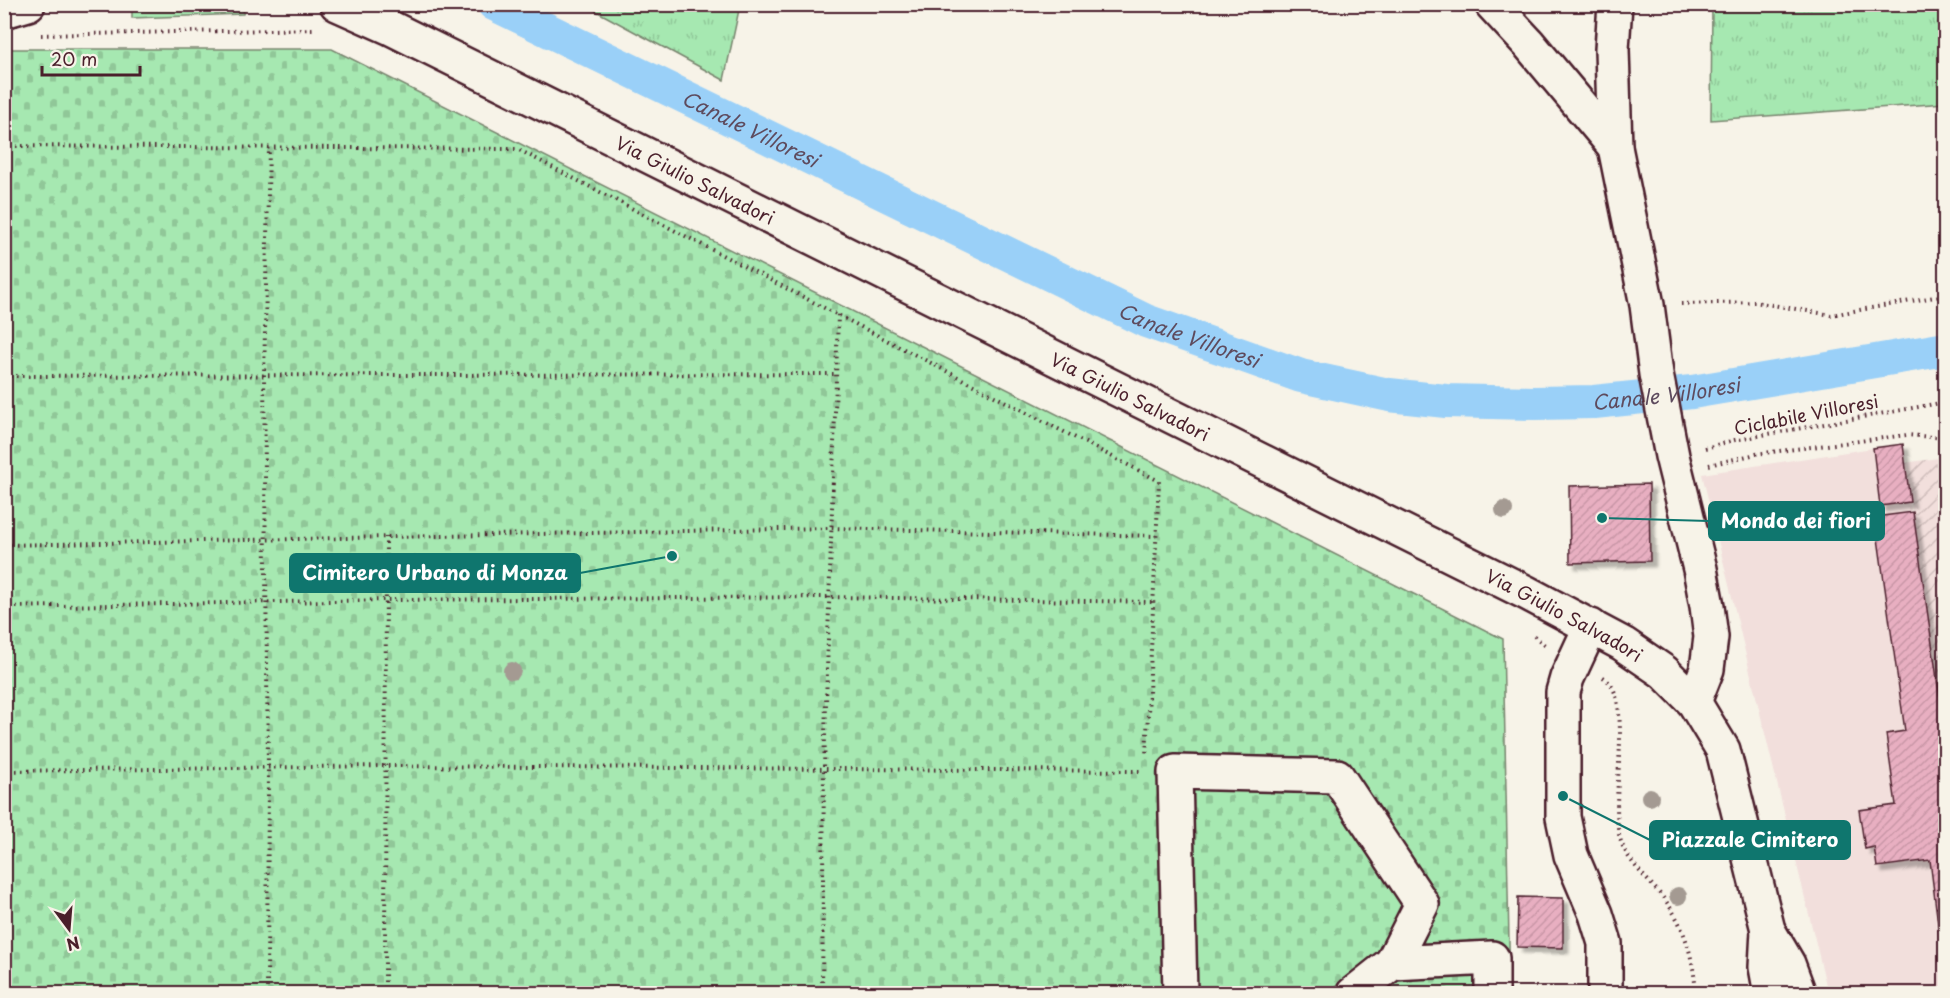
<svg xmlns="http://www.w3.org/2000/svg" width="1950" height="998" viewBox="0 0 1950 998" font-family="'Playpen Sans',sans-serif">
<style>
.built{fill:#f2dfdc}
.industrial{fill:url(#industrial-furrows)}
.grass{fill:url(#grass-tufts);stroke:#78846e;stroke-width:1.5}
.cemetery{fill:url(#cemetery-stones);stroke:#78846e;stroke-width:1.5}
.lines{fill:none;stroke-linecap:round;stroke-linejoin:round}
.canal{stroke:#9ad0f8;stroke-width:34}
.building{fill:url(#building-hatch);stroke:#4a1f2b;stroke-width:1.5;filter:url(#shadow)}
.minor-casing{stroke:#4a1f2b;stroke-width:38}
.path{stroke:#4a1f2b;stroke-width:4;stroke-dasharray:1.5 4.5;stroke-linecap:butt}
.minor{stroke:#f7f3e8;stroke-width:33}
.tree{fill:#a49a92}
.labels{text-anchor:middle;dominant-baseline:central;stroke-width:4.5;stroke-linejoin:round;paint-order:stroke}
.street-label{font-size:18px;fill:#4a1f2b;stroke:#f7f3e8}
.water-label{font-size:20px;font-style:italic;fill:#5e4b5e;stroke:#f7f3e8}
.leader{fill:none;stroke:#0f766e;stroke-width:2}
.callout-dot{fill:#0f766e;stroke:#f7f3e8;stroke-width:2}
.callout{fill:#0f766e;stroke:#0f766e;stroke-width:2}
.callout-label{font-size:20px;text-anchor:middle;font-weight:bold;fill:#fff}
</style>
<defs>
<pattern id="industrial-furrows" width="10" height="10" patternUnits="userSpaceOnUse" patternTransform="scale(1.5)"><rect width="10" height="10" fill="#f2dfdc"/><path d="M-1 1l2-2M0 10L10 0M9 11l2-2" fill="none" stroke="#d1bfbd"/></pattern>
<pattern id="grass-tufts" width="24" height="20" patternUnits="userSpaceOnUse" patternTransform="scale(1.5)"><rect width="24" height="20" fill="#a6e8b1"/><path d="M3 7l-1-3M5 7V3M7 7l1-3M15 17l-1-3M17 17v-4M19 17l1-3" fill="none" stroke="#90c798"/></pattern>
<pattern id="cemetery-stones" width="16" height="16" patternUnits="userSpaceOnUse" patternTransform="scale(1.5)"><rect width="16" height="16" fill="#a6e8b1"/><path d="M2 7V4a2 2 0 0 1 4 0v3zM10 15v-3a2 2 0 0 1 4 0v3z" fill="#90c798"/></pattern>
<pattern id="building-hatch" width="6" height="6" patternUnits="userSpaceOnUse" patternTransform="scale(1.5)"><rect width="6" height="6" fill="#e8afc1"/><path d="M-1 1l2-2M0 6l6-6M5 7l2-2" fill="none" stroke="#c896a6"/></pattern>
<filter id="shadow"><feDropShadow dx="5.5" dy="5.5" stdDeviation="1.5" flood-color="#0004"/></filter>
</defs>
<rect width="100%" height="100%" fill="#f7f3e8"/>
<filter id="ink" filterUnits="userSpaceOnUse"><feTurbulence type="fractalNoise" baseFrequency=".0167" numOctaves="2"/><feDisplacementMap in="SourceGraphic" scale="12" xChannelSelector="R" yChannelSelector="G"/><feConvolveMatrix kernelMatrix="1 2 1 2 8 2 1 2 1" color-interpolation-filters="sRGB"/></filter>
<g filter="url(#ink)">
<!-- built -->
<path class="built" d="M1873 448 1910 502 1940 702H1945V993H1828L1702 474Z"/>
<!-- industrial -->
<path class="industrial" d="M1945 457V702H1940L1905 463Z"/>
<!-- grass -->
<path class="grass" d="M205 5 244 9 243 14 132 18V5Z
M585 5H740L724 80Z
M1712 5H1945V103L1711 120Z"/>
<!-- cemetery -->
<path class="cemetery" d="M5 49H332L1503 639 1510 993 5 994Z"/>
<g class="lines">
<!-- canal -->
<path class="canal" id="s1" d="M494 4 1146 321 1301 376 1389 395 1446 401 1534 403 1594 402 1692 392 1946 349"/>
</g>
<!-- building -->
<path class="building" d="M1903 444 1910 502 1880 506 1873 448Z
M1649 484 1650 561 1570 563 1569 486Z
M1913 512 1946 741V906L1936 908 1930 860 1877 867 1874 847 1865 849 1859 810 1896 805 1886 734 1905 731 1875 517Z
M1940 702H1946V741Z
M1518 897 1563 898V948L1517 947Z
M1946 906V986L1936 908Z"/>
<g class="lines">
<defs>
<g id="minor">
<path id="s2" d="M337 4 391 28 518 91 1527 593 1623 644 1664 672 1694 702 1723 750 1768 930 1788 964 1799 994"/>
<path d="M1492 4 1529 44 1615 147"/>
<path d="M1615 4 1612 49 1615 147 1647 305 1656 374 1672 456 1700 569 1707 606 1711 637 1707 669 1694 702"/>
<path d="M4 11 28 4"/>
<path d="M1591 626 1567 678 1563 692V817L1571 855 1596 914 1605 943V994"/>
<path d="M1768 930 1766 967 1771 994"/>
<path d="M1180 994 1175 772 1337 776 1422 904 1392 963"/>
<path d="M1353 994 1392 963 1492 958V994"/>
</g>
</defs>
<!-- minor casing -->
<use href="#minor" class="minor-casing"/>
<!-- path -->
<path class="path" d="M41 35 316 29
M4 146 517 149 1159 481 1146 756
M1681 304 1755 302 1831 315 1946 295
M4 376 836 374
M1705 448 1735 440 1946 402
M1709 465 1756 454 1907 435 1946 438
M4 545 831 528 1156 536
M4 607 386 600 829 597 1153 602
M1534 636 1546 646
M1603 677C1611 682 1615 691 1617 700 1625 741 1614 786 1618 828 1621 861 1653 881 1670 907 1687 933 1694 963 1696 994
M4 771 386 766 1142 771
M267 994 268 768 264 376 269 148
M385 994 386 537
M822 994 824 769 838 314"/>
<!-- minor -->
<use href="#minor" class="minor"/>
</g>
<!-- trees -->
<g class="tree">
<circle cx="1504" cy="510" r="9"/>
<circle cx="512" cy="671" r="9"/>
<circle cx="1650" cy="797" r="9"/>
<circle cx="1678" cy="896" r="9"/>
</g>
</g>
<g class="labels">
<!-- street labels -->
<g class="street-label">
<text stroke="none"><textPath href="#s2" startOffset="399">Via Giulio Salvadori</textPath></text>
<text stroke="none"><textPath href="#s2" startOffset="885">Via Giulio Salvadori</textPath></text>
<text transform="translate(1806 414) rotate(-11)">Ciclabile Villoresi</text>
<text stroke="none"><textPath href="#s2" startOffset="1371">Via Giulio Salvadori</textPath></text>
</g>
<!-- water labels -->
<g class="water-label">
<text stroke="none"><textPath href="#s1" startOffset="285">Canale Villoresi</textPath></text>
<text stroke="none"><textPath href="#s1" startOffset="770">Canale Villoresi</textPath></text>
<text stroke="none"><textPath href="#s1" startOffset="1257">Canale Villoresi</textPath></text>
</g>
</g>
<!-- callouts -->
<path class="leader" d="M1602 518L1709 521M672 556L580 573M1563 796L1650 840"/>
<g class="callout-dot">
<circle cx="1602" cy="518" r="6"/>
<circle cx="672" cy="556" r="6"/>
<circle cx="1563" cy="796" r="6"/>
</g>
<g class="callout">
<rect x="1709" y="502" width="175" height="38" rx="6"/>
<rect x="290" y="554" width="290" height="38" rx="6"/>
<rect x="1650" y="821" width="200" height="38" rx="6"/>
</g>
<g class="callout-label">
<text x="1796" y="528">Mondo dei fiori</text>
<text x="435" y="580">Cimitero Urbano di Monza</text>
<text x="1750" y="847">Piazzale Cimitero</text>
</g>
<!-- margin -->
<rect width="1950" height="998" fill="none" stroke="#f7f3e8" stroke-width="24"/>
<rect x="12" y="12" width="1926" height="974" fill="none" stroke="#4a1f2b" stroke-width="2" filter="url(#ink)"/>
<!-- north arrow -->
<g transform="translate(69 929) rotate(164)" stroke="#f7f3e8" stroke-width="4.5" paint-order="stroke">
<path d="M0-4.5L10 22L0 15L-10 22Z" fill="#4a1f2b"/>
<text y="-9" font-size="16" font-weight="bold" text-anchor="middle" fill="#4a1f2b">N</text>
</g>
<!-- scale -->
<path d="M42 66v9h98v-9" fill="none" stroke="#4a1f2b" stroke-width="3"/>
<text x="51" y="66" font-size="18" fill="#4a1f2b" stroke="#f7f3e8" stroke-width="4.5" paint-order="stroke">20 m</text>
</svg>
